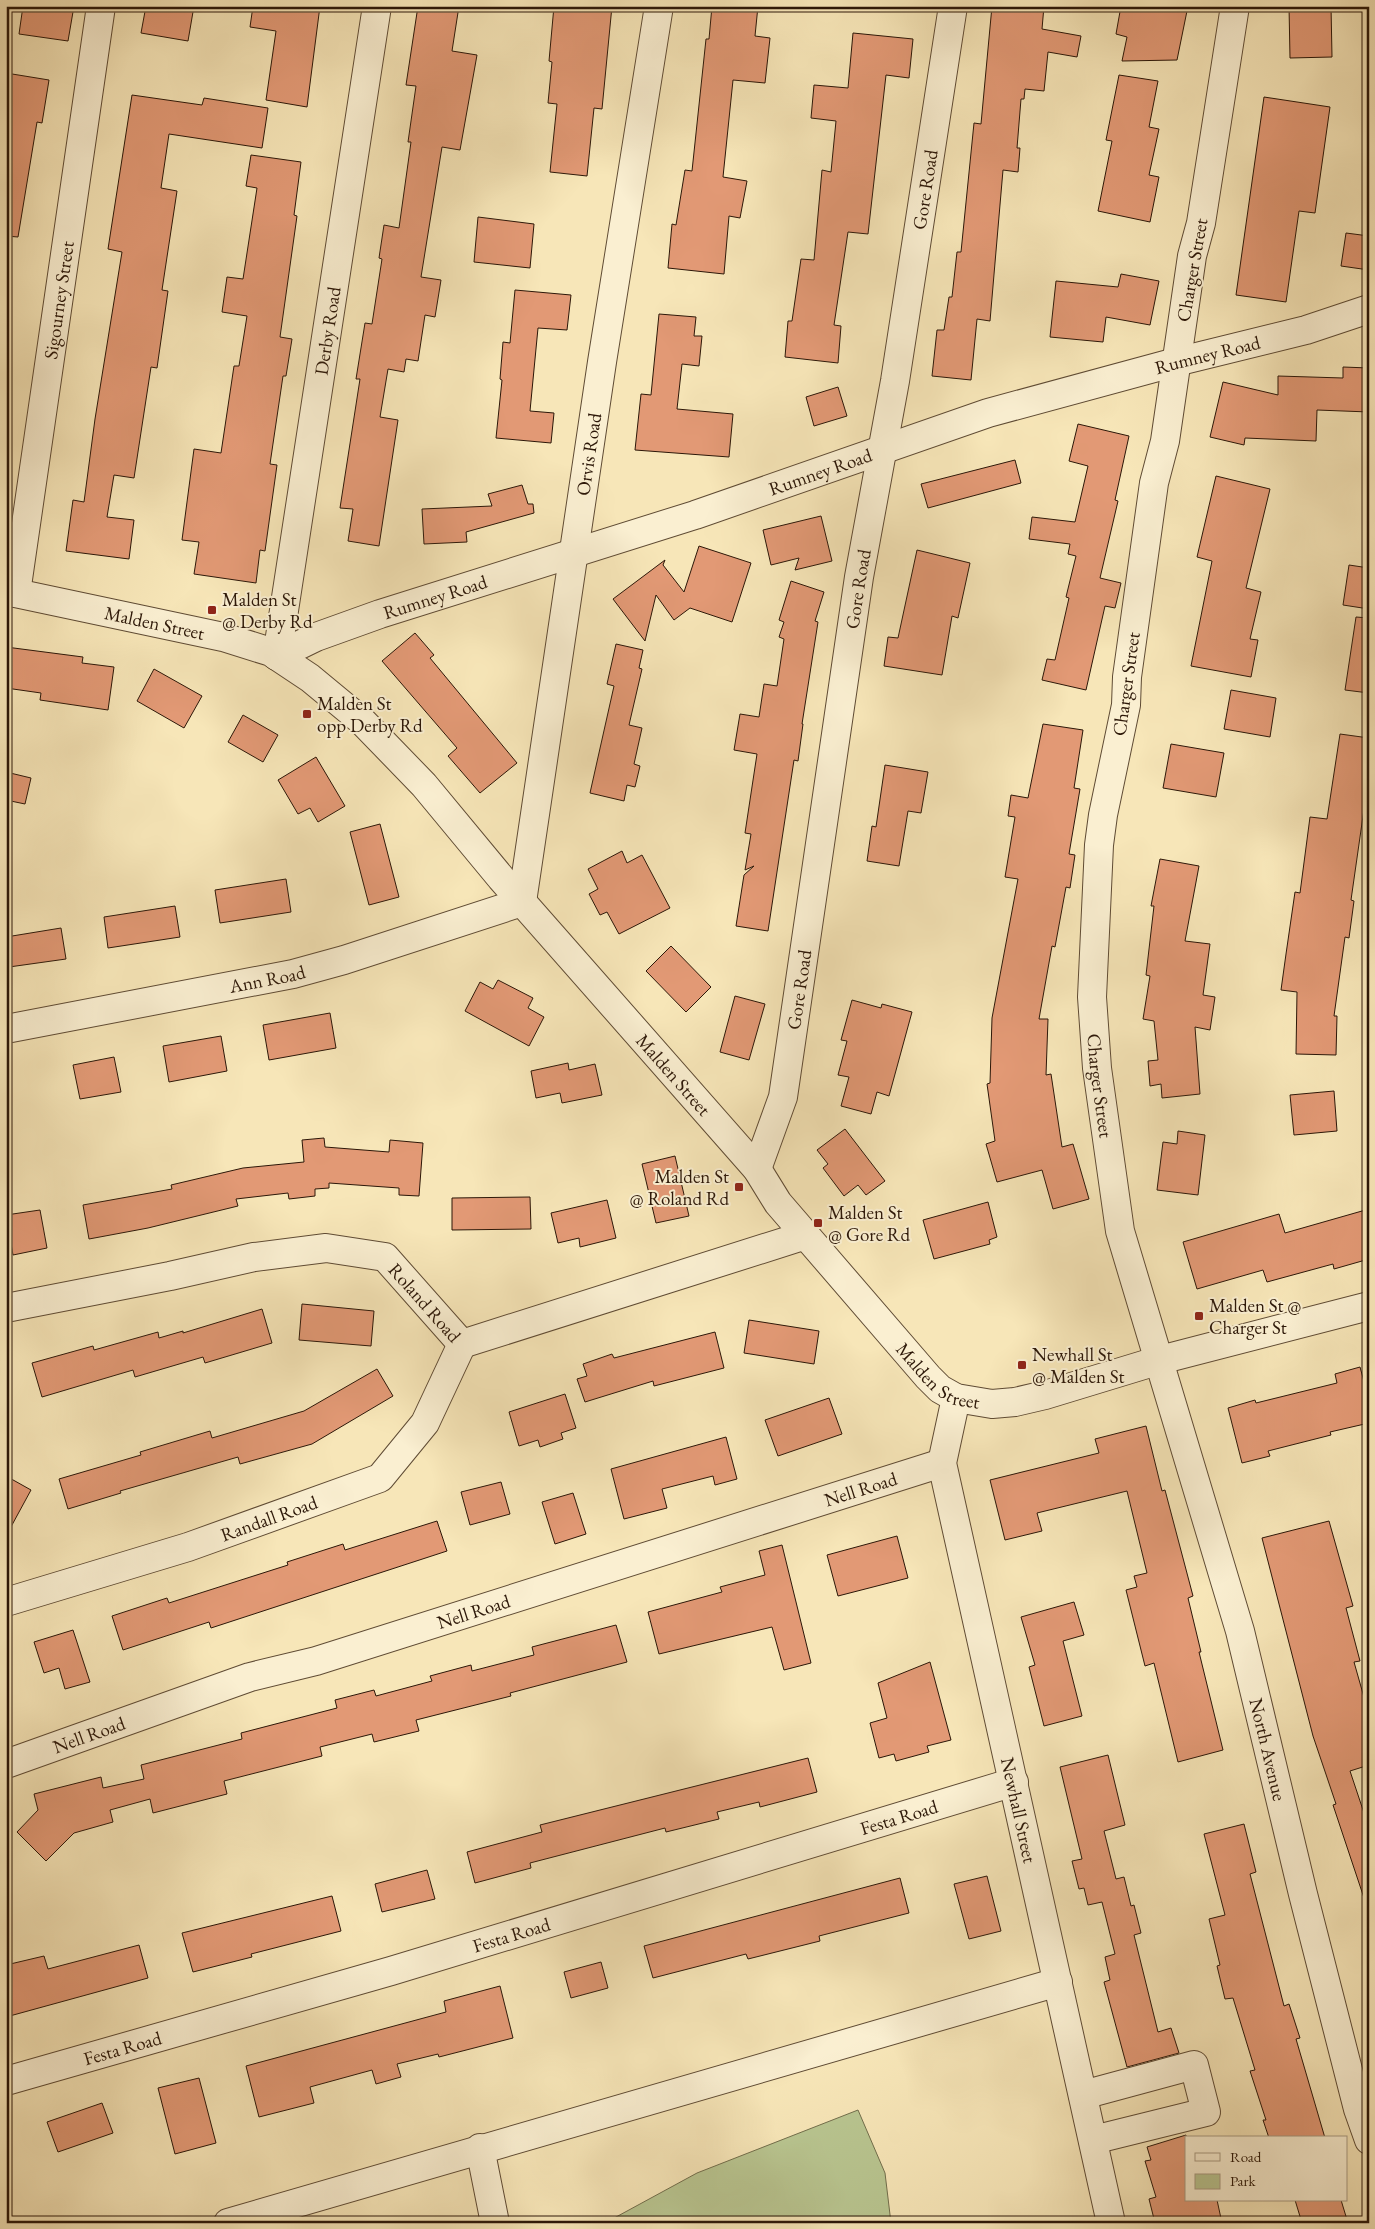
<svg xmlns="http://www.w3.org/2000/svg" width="1375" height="2229" viewBox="0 0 1375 2229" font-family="'EB Garamond',serif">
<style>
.green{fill:#b9c691;stroke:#726e4c}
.building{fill:#e29975;stroke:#2c1708}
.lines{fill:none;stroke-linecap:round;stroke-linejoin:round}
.minor-casing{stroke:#5f4b34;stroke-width:30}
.minor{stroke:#faefd1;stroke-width:28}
.poi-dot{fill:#8f2418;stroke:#faefd1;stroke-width:2}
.labels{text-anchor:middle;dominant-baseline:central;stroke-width:4;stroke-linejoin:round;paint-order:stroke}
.street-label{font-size:19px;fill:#2c1708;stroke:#faefd1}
.poi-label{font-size:19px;fill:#2c1708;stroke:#faefd1;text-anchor:start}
</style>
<rect width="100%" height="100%" fill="#f7e6b8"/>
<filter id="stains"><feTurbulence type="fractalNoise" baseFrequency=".004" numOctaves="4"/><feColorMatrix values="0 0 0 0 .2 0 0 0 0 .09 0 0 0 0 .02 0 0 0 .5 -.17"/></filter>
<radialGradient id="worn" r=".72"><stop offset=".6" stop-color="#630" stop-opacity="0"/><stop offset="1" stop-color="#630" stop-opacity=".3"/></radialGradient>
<!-- green -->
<path class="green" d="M858 2110 885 2173 891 2223H605L697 2173Z"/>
<!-- building -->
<path class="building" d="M23 6H74L68 41 19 34Z
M146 6H194L188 41 141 33Z
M253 6H320L307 107 266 100 276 31 250 27Z
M418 6H459L452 51 477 55 460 150 442 147 421 277 441 280 435 317 425 315 418 361 406 359 404 372 388 369 380 417 398 420 379 546 348 541 353 509 340 508 360 379H356L365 323 372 324 382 259 379 258 384 225 399 228 411 142H408L416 86 406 85Z
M554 6H612L602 109 594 108 587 176 550 172 557 104 548 103 552 62 549 61Z
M712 6H758L755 36 770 38 765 83 733 80 723 177 747 181 740 218 729 216 724 274 668 268 672 224 676 225 685 170 692 171 706 39H709Z
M992 6H1044L1042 29 1081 36 1077 57 1048 52 1044 91 1025 89 1024 99H1021L1017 148H1020L1018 172 1003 170 990 321 977 319 971 380 932 376 937 330H944L949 297H952L957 252H961L974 123 981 124Z
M1121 6H1188L1177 60 1122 61 1127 37 1116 34Z
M1289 6H1331L1332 57 1290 58Z
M853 33 913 39 909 78 886 75 868 234 848 232 834 325 841 326 838 363 785 357 788 321H792L801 259 814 260 822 170 831 172 836 121 811 118 814 85 848 88Z
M6 73 49 80 42 123 37 122 18 237 6 236Z
M1119 75 1158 81 1149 127 1159 129 1149 175 1159 177 1150 222 1098 211 1112 141 1106 140Z
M132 95 202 105 204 98 268 108 262 148 169 134 161 188 177 191 162 290 168 291 157 368 151 367 134 478 114 475 107 517 134 520 129 559 66 551 73 500 84 502 95 419 122 252 108 249Z
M1264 97 1330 107 1315 213 1299 211 1286 302 1236 295Z
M251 155 301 162 294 215 297 216 280 337 292 339 286 376H283L270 464 277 465 265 551 260 550 256 583 194 574 199 542 182 540 194 449 221 453 234 366H239L247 316 222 312 227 277 243 279 257 188 246 186Z
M478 217 534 224 530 268 474 262Z
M1346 233 1369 236V270L1341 266Z
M1121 274 1159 281 1150 325 1106 317 1103 342 1050 337 1056 281 1118 287Z
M515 290 571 295 567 330 538 328 530 411 554 413 551 443 496 438 502 380 500 379 503 342 510 343Z
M659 314 696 317 694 336H702L699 366 682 364 677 409 733 414 729 457 635 450 641 394 651 395Z
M1343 367 1369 368V412L1317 410 1316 441 1245 438 1244 445 1210 437 1223 382 1278 395V376L1343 378Z
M838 387 847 416 814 426 806 397Z
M1078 424 1129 436 1115 500 1118 501 1100 578 1121 583 1115 608 1105 606 1086 690 1042 680 1047 659 1055 660 1069 598 1066 597 1076 556 1068 554 1070 544 1029 539 1032 517 1075 522 1088 466 1069 461Z
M1015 460 1021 483 928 508 921 484Z
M1216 476 1270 489 1246 588 1261 592 1250 639 1258 640 1251 677 1191 666 1212 561 1197 557Z
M522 485 528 504H533L534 513 466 532 467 542 424 544 422 509 492 506 488 494Z
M821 516 832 561 795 570 799 558 771 565 763 530Z
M699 546 751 563 732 622 690 608 674 620 656 595 645 641 613 599 665 560 663 565 684 592Z
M917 550 970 563 958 618 952 616 942 675 884 666 888 637 898 638Z
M1349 565 1369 568V609L1343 605Z
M791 581 824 592 815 621 818 622 802 724H803L798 761 794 760 768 931 736 926 744 875 754 866 745 870 751 834 745 833 757 754 734 750 740 714 759 717 764 684 777 686 784 639 779 637 784 622 779 620Z
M1356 617 1369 618V693L1345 690Z
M415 633 434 655 430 658 517 763 480 793 448 756 457 748 382 661Z
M616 644 643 650 639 668 642 669 629 725 642 728 634 764 640 766 635 787 627 785 624 801 590 793 614 686 607 684Z
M6 647 83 657 82 663 114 667 108 710 40 700 41 693 6 688Z
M154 669 202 696 184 728 137 701Z
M1231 690 1276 698 1270 737 1224 729Z
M243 715 278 735 263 762 228 742Z
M1043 724 1083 730 1074 788 1080 789 1069 854 1075 855 1070 888 1066 887 1055 947 1052 946 1039 1019H1048L1046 1075 1051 1074 1062 1147 1073 1144 1089 1199 1053 1209 1042 1170 997 1182 986 1144 995 1141 987 1084 990 1083 992 1018 1018 879 1005 877 1015 817 1008 816 1011 795 1028 798Z
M1340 734 1369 738V795H1366L1351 900 1354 901 1349 938 1345 937 1334 1016H1337L1336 1055 1296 1054 1297 992 1281 990 1286 954 1295 892 1300 893 1310 817 1327 819Z
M1171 744 1224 753 1216 797 1163 788Z
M316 757 345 806 318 822 310 808 298 814 278 780Z
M885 765 928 772 921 813 908 811 899 866 867 861 872 826 876 827Z
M6 772 31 778 25 804 6 800Z
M380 824 399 897 369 905 350 832Z
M622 851 627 863 642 855 670 908 619 934 607 912 600 915 589 894 598 889 588 869Z
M1160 859 1199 866 1185 941 1210 944 1203 995 1215 997 1210 1030 1195 1027 1200 1094 1162 1098 1161 1084 1150 1086 1148 1061 1158 1060 1154 1021 1143 1019 1150 976 1146 975 1154 906H1151Z
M286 879 291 912 220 923 215 890Z
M175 906 180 937 108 948 104 917Z
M61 928 66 959 9 967 6 937Z
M671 946 711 987 686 1012 646 971Z
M498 980 533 998 528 1008 544 1017 529 1046 465 1011 480 982 493 989Z
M735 996 765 1004 749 1060 720 1052Z
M852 1000 881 1008 882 1004 912 1012 889 1096 877 1092 871 1114 841 1106 849 1077 838 1075 847 1041 841 1040Z
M330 1013 336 1048 269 1060 263 1025Z
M221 1036 227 1071 169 1082 163 1046Z
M114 1057 121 1092 80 1099 73 1065Z
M568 1063 569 1070 595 1064 602 1095 562 1103 560 1093 536 1098 531 1071Z
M1334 1091 1337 1131 1294 1135 1290 1095Z
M845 1129 885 1181 866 1195 858 1185 844 1196 823 1168 828 1164 817 1150Z
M1178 1131 1205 1135 1198 1195 1157 1190 1163 1142 1177 1144Z
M324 1138 325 1147 389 1152 390 1140 423 1143 419 1196 399 1195V1188L329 1183V1188L315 1189V1196L289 1199 288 1193 236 1199 238 1206 148 1228 89 1239 83 1205 172 1189 171 1185 243 1168 304 1162 302 1140Z
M675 1156 689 1216 656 1223 642 1164Z
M530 1197 531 1229 452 1230V1198Z
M607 1200 616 1238 580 1247 579 1238 558 1243 551 1213Z
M988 1202 997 1237 989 1240 990 1244 934 1259 923 1220Z
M1369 1209V1259L1334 1269 1333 1264 1267 1282 1263 1270 1197 1289 1183 1242 1279 1214 1285 1233Z
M40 1210 47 1248 13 1255 6 1215Z
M302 1304 374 1311 371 1346 299 1340Z
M262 1309 272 1343 205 1363 203 1357 135 1377 133 1370 42 1397 32 1363 93 1346 94 1350 158 1332 159 1338 183 1331V1333Z
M749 1320 819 1331 814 1364 744 1353Z
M715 1332 724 1368 654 1386 653 1381 585 1402 577 1379 587 1376 583 1364 612 1354 614 1358Z
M1360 1367 1369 1400V1423L1330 1432 1331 1435 1268 1451 1270 1456 1242 1463 1228 1408 1255 1400 1256 1403 1337 1383 1335 1374Z
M377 1369 393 1396 312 1444 240 1464 238 1457 120 1491 121 1493 68 1509 59 1479 141 1455 140 1452 210 1431 212 1438 304 1411Z
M565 1394 576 1428 561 1433 563 1439 540 1447 538 1440 519 1446 509 1412Z
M829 1398 842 1434 778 1456 765 1420Z
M1146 1426 1162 1491 1165 1490 1193 1596 1188 1598 1201 1652H1199L1223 1750 1178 1762 1154 1663 1145 1666 1126 1590 1137 1587 1134 1576 1147 1573 1127 1491 1037 1513 1042 1531 1005 1540 990 1480 1099 1453 1095 1439Z
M726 1437 737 1479 715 1485 713 1476 662 1489 667 1508 624 1519 611 1469Z
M6 1476 31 1490 6 1536Z
M501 1482 510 1514 470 1525 461 1492Z
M573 1493 586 1534 555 1544 542 1502Z
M437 1521 447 1551 211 1628 209 1622 123 1650 112 1616 167 1598 169 1603 288 1565 287 1562 343 1544 345 1550Z
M1329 1521 1353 1606 1346 1608 1360 1661 1354 1662 1369 1715V1765L1350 1771 1369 1828V1901H1365L1333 1805 1336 1804 1313 1736 1262 1538Z
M897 1536 908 1578 838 1596 827 1555Z
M782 1545 811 1663 784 1670 772 1627 659 1654 648 1612 722 1592 720 1587 765 1575 759 1551Z
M1074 1602 1084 1635 1063 1641 1082 1716 1044 1726 1029 1667 1035 1665 1021 1617Z
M616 1625 627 1662 510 1693 511 1696 416 1720 419 1731 374 1742 372 1734 320 1747 322 1756 224 1781 227 1794 153 1813 150 1799 110 1810 113 1822 74 1833 46 1861 17 1832 38 1810 34 1794 101 1777 103 1788 144 1779 141 1765 242 1739 241 1733 337 1708 335 1700 374 1690 376 1696 432 1681 430 1676 471 1665 472 1671 534 1655 532 1647Z
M73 1630 90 1682 65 1689 59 1668 44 1673 34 1642Z
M930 1662 951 1740 927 1746 929 1752 896 1761 894 1754 879 1758 870 1723 887 1718 878 1683Z
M1108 1755 1125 1825 1104 1831 1116 1879 1124 1877 1131 1906 1134 1905 1141 1933 1134 1935 1158 2032 1171 2028 1179 2053 1127 2067 1104 1982 1110 1980 1105 1957 1115 1954 1102 1902 1088 1905 1084 1888 1079 1889 1072 1861 1082 1859 1060 1767Z
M808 1758 817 1792 760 1807 759 1802 717 1812 719 1819 666 1832 665 1828 530 1863 531 1868 475 1883 467 1852 542 1832 540 1825Z
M1244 1824 1256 1872 1250 1874 1284 2006 1289 2004 1300 2038 1296 2039 1325 2138H1269L1263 2120H1266L1250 2071 1255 2070 1233 1998 1225 1999 1217 1966 1220 1965 1209 1919 1225 1915 1204 1834Z
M427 1870 435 1899 382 1912 375 1884Z
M987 1876 1001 1931 969 1939 954 1884Z
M900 1878 909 1913 819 1936 820 1941 748 1959 746 1954 653 1978 644 1946Z
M332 1896 341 1931 251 1954 252 1957 193 1972 182 1933Z
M139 1945 148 1978 6 2017V1965L44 1956 48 1969Z
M601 1962 608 1988 571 1998 564 1972Z
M500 1986 513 2038 439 2057 438 2054 397 2064 401 2077 376 2084 372 2070 310 2087 314 2103 259 2117 246 2066 446 2012 444 2001Z
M199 2078 216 2143 175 2154 158 2088Z
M102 2103 113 2133 58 2152 47 2122Z
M1186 2135V2200H1217L1222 2223H1155L1149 2199 1156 2197 1145 2161 1151 2160 1147 2147Z
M1295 2200H1341L1348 2223H1302Z"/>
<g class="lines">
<defs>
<g id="minor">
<path id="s1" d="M1235 6 1201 223 1192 256 1165 441 1154 483 1127 677 1126 705 1103 815 1099 845 1092 997 1097 1068 1120 1231 1240 1631 1303 1894 1358 2109 1369 2140"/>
<path id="s2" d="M6 591 223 637 271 652 310 678 362 721 424 785 501 878 757 1169 778 1203 928 1377 940 1389 956 1398 992 1404 1015 1402 1045 1395 1160 1360 1369 1306"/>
<path id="s3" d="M16 593 101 6"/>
<path id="s4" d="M277 656 316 637 380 614 695 515 988 413 1176 362 1306 330 1369 309"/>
<path id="s5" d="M277 656 377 6"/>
<path id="s6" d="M6 1029 293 974 344 960 522 902 602 362 659 6"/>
<path id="s7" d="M757 1169 783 1097 859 577 895 381 953 6"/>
<path id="s8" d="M6 1308 170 1276 254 1257 326 1248 385 1257 462 1344 806 1235"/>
<path id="s9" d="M956 1398 942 1463 1111 2223"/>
<path id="s10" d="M6 1602 188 1547 380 1478 425 1423 462 1344"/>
<path id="s11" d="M6 1764 250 1677 316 1661 942 1463"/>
<path id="s12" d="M6 2081 391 1971 1014 1782"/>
<path d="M1083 2095 1194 2065 1206 2112 1093 2140"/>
<path d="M480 2148 495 2223"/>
<path d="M228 2223 1058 1982"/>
</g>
</defs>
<!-- minor casing -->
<use href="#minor" class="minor-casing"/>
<!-- minor -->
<use href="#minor" class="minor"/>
</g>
<!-- markers -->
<g class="poi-dot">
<rect x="207" y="605" width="10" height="10" rx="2.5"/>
<rect x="302" y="709" width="10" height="10" rx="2.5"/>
<rect x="734" y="1182" width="10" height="10" rx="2.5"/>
<rect x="813" y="1218" width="10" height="10" rx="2.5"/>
<rect x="1194" y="1311" width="10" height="10" rx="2.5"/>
<rect x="1017" y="1360" width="10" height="10" rx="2.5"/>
</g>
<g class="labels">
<!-- street labels -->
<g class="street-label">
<text stroke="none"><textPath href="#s7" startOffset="995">Gore Road</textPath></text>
<text transform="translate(1192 270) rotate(-80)">Charger Street</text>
<text stroke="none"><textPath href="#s3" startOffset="296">Sigourney Street</textPath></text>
<text stroke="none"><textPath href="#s5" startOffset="329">Derby Road</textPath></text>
<text stroke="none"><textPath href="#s4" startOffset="979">Rumney Road</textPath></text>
<text stroke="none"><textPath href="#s6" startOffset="985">Orvis Road</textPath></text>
<text stroke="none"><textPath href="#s4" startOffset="574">Rumney Road</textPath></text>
<text stroke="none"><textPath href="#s7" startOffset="590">Gore Road</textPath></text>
<text stroke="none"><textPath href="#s4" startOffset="169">Rumney Road</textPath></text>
<text stroke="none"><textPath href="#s2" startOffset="152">Malden Street</textPath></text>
<text transform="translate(1126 684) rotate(-82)">Charger Street</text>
<text stroke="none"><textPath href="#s6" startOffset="266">Ann Road</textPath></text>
<text stroke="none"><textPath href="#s7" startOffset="185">Gore Road</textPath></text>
<text stroke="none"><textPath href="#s2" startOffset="858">Malden Street</textPath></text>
<text stroke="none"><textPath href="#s1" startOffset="1092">Charger Street</textPath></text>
<text stroke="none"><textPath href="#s8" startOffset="446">Roland Road</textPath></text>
<text stroke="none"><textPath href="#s2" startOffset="1262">Malden Street</textPath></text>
<text stroke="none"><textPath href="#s11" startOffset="898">Nell Road</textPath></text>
<text stroke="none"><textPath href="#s10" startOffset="276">Randall Road</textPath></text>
<text stroke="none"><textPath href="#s11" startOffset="492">Nell Road</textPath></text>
<text stroke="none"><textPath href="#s11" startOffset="88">Nell Road</textPath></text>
<text stroke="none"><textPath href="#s1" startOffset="1778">North Avenue</textPath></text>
<text stroke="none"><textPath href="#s9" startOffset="422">Newhall Street</textPath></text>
<text stroke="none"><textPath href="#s12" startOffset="931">Festa Road</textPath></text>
<text stroke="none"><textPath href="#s12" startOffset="526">Festa Road</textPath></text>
<text stroke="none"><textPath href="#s12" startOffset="121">Festa Road</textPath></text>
</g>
<!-- poi labels -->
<g class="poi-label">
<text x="222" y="599">Malden St<tspan x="222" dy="22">@ Derby Rd</tspan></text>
<text x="317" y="703">Malden St<tspan x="317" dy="22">opp Derby Rd</tspan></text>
<text x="729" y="1176" text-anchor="end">Malden St<tspan x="729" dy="22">@ Roland Rd</tspan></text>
<text x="828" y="1212">Malden St<tspan x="828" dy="22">@ Gore Rd</tspan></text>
<text x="1209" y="1305">Malden St @<tspan x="1209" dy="22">Charger St</tspan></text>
<text x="1032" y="1354">Newhall St<tspan x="1032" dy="22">@ Malden St</tspan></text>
</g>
</g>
<!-- margin -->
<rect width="1375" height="2229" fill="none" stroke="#f7e6b8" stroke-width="25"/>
<rect x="8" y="8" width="1360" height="2214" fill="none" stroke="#2c1708" stroke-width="2.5"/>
<rect x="12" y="12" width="1350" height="2204" fill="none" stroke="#2c1708"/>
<!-- legend -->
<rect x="1185" y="2136" width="162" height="65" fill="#faefd1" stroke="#a89981"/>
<rect x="1195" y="2153" width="25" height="8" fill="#faefd1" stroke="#a89981"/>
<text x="1230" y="2162" font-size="15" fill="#2c1708">Road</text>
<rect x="1195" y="2174" width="25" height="15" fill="#b9c691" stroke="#a89981"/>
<text x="1230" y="2186" font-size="15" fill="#2c1708">Park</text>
<rect width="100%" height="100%" filter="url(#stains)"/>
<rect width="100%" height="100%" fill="url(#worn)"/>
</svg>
